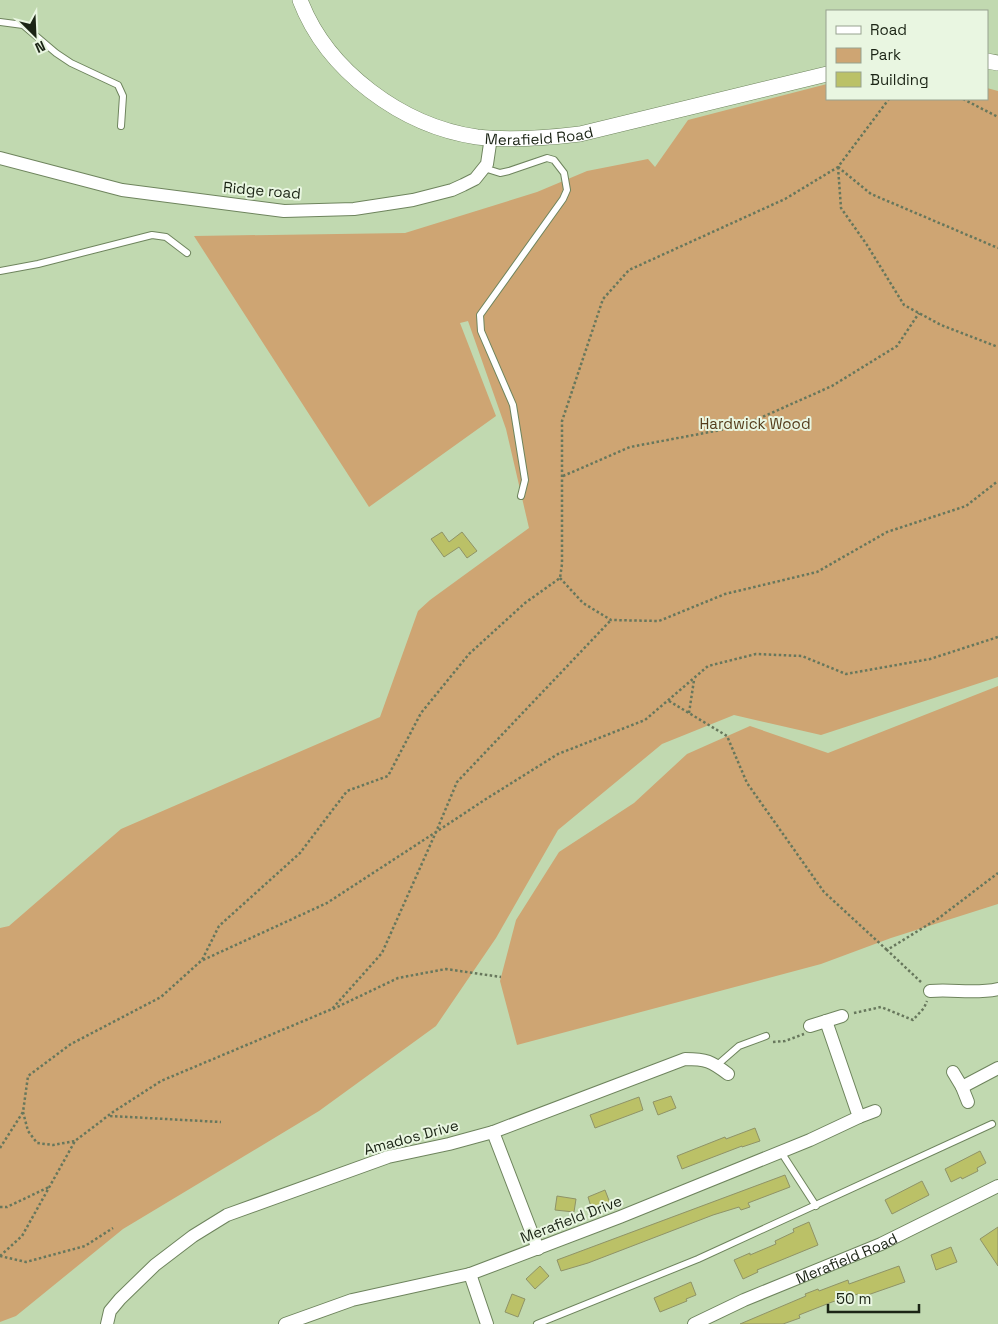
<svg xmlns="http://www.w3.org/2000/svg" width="998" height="1324" viewBox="0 0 998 1324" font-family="'Space Grotesk',sans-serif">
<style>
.green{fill:#cea573}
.building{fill:#bbc167;stroke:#8f9367}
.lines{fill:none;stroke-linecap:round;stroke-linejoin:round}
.service-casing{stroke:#6e845d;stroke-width:8}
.minor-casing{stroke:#6e845d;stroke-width:14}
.tertiary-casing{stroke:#6e845d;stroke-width:16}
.path{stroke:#67775c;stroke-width:2.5;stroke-dasharray:2.5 2.5;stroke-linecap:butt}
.service{stroke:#fff;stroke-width:6}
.minor{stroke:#fff;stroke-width:12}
.tertiary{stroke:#fff;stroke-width:15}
.labels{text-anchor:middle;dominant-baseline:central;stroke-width:4;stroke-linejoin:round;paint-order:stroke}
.street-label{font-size:15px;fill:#1b2415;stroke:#e9f6e1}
.park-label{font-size:15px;fill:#543c1c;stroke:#e9f6e1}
</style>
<rect width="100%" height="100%" fill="#c1d9b0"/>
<!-- green -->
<path class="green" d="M827 84V99H987V88L998 91V677L821 735 734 715 662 744 558 830 496 938 436 1026 319 1111 123 1229 16 1316 0 1322V928L9 926 121 829 380 717 418 611 430 600 529 528 506 429 468 321 460 323 496 416 369 507 194 236 405 233 537 192 587 171 648 159 655 167 688 120Z
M998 686V904L891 938 821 964 517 1045 500 981 516 920 559 852 634 803 687 754 750 726 828 753Z"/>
<!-- building -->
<path class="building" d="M442 532 449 542 462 532 477 551 467 558 459 547 444 557 431 539Z
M671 1096 676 1108 658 1115 653 1102Z
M639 1097 643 1110 595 1128 590 1115Z
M755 1128 760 1141 742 1147V1146L682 1169 677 1156 725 1137 726 1139Z
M980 1151 986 1163 977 1168 978 1171 962 1179 961 1177 951 1182 945 1169Z
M785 1175 790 1187 748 1203 750 1207 741 1210 739 1207 713 1215 588 1263 561 1271 557 1260Z
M922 1181 929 1195 892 1214 885 1200Z
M605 1190 610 1203 592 1210 588 1197Z
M557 1196 576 1199 574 1212 555 1210Z
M809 1222 818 1245 757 1270 758 1272 743 1279 734 1260 750 1253V1255L776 1244 775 1241 794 1232 793 1229Z
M998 1227V1266L980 1239Z
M951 1247 957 1262 936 1270 931 1255Z
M540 1266 549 1276 535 1289 526 1279Z
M899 1266 905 1282 859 1298 858 1294 832 1302 799 1315 800 1318 783 1324H740L806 1296 805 1294 818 1289 819 1291 848 1280 849 1284Z
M691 1282 696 1295 686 1299 687 1301 660 1312 654 1298Z
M512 1294 525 1299 518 1317 505 1312Z"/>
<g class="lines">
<defs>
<path id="service" d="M0 22 23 25 56 53 71 63 118 85 123 96 121 126
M484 168 500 173 509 171 547 158 554 160 564 173 567 190 563 199 480 315 481 331 513 405 525 480 521 496
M0 271 38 264 152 235 166 237 187 253
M716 1066 739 1046 766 1036
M781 1152 816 1206
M537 1324 698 1259 992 1124"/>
<g id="minor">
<path d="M0 158 122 190 284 211 354 209 413 200 452 190 463 185 475 179 487 164 491 137"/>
<path d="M930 991C953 989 976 994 998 989"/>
<path d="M810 1026 842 1016"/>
<path d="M953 1072 962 1087 968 1102"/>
<path d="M962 1087 998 1068"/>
<path d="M859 1117 875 1111"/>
<path d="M493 1132 538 1249"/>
<path d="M470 1274 487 1324"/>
<path d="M107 1324 110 1311 120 1299 155 1265 193 1236 227 1215 388 1157 449 1144 493 1132 685 1059C706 1059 711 1061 728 1074"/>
<path d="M285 1324 352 1300 470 1274 620 1217 810 1140 859 1117 826 1021"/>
<path id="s1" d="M694 1324 744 1300 881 1244 998 1186"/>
</g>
<g id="tertiary">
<path id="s2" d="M300 0C327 71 402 126 477 137 511 141 547 138 580 134L827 74"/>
<path d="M987 61 998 63"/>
</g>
</defs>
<!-- service casing -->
<use href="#service" class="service-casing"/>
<!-- minor casing -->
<use href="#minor" class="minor-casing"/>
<!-- tertiary casing -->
<use href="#tertiary" class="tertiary-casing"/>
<!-- path -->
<path class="path" d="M963 99 998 117
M838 167 841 208 867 245 904 305 941 325 998 347
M838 167 871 194 998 248
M563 476 630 447 742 426 832 386 897 346 919 313
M560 578 583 603 611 620 659 621 725 594 817 572 887 532 966 506 998 481
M669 701 727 736 747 783 824 892 887 950
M689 713 694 680
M203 960 327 903 436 832 457 782 611 620
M921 982 887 950 939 918 998 873
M333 1009 398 978 446 969 501 977
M854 1013 881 1007 913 1020 924 1008 927 1001
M773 1042 785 1041 804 1034
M23 1112 28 1131 37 1143 53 1145 75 1141
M110 1116 221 1122
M0 1148 23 1112 28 1076 71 1044 161 997 202 960 219 926 300 853 347 791 388 776 421 713 469 654 525 603 560 578 562 564V421L603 299 629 270 785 199 838 167 889 99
M0 1207H7L49 1187
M0 1256 22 1236 75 1141 113 1112 161 1081 332 1009 382 953 436 832 486 799 558 754 645 720 708 666 756 654 802 656 846 674 930 659 998 637
M0 1256 26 1262 85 1246 113 1228"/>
<!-- service -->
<use href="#service" class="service"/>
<!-- minor -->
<use href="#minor" class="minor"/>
<!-- tertiary -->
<use href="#tertiary" class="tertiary"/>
</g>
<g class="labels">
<!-- street labels -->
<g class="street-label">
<text stroke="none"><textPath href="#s2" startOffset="296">Merafield Road</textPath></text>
<text transform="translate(262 190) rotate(5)">Ridge road</text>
<text transform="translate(411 1137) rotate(-15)">Amados Drive</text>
<text transform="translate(571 1219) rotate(-21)">Merafield Drive</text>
<text stroke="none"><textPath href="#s1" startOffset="166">Merafield Road</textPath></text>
</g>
<!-- park labels -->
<g class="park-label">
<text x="755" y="423">Hardwick Wood</text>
</g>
</g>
<!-- legend -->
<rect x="826" y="10" width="162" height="90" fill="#e9f6e1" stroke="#97a28f"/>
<rect x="836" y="26" width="25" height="8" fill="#ffffff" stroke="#97a28f"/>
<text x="870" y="35" font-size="15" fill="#1b2415">Road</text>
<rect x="836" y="48" width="25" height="15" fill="#cea573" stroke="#97a28f"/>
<text x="870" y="60" font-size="15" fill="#1b2415">Park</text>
<rect x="836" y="72" width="25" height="15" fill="#bbc167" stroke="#97a28f"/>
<text x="870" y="85" font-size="15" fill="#1b2415">Building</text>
<!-- north arrow -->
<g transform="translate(35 35) rotate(156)" stroke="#e9f6e1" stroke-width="4" paint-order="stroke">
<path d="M0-4L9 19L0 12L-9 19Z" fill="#1b2415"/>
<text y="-8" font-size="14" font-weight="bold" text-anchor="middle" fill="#1b2415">N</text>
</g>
<!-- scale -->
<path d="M828 1304v8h91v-8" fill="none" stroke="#1b2415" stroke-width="2.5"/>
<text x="836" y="1304" font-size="15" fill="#1b2415" stroke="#e9f6e1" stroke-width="4" paint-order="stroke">50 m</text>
</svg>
